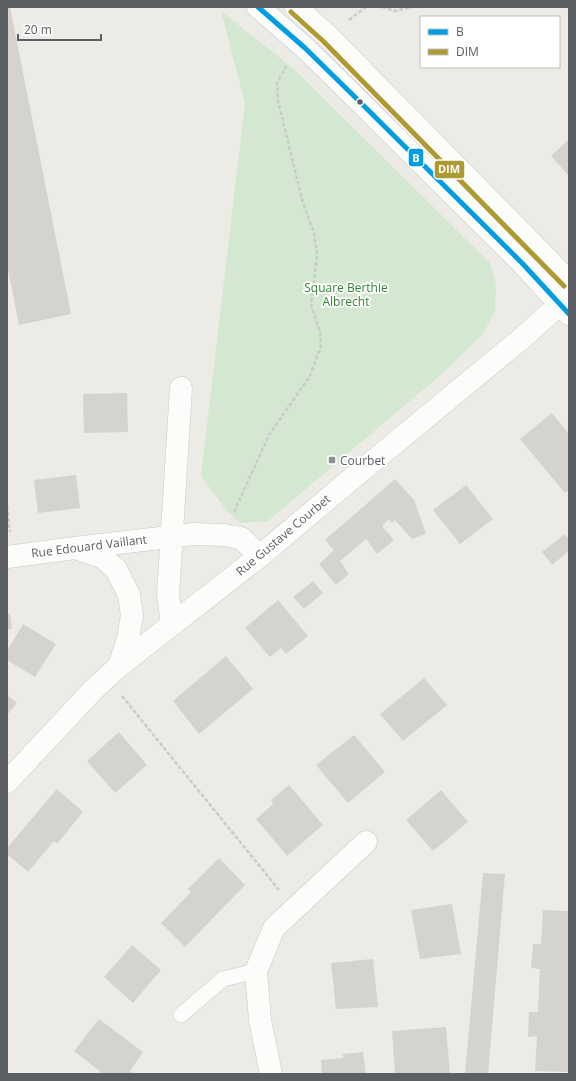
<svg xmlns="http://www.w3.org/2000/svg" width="576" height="1081" viewBox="0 0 576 1081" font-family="'Open Sans',sans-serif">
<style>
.green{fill:#d4e8d1}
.building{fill:#d4d3d0}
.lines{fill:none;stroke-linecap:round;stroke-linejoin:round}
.service-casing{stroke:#c9c9c8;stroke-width:16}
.minor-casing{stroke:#c9c9c8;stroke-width:23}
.tertiary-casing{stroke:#c9c9c8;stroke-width:23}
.secondary-casing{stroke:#c7c8c6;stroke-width:23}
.path{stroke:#c8cdca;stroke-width:2.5;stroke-dasharray:4 2;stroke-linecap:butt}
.service{stroke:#fcfcfb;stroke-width:15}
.minor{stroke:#fcfcfb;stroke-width:22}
.tertiary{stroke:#fcfcfb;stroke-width:22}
.secondary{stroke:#fcfcfb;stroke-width:22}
.bus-1-casing{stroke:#fff;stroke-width:8}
.bus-2-casing{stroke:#fff;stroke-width:8}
.bus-1{stroke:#009ee1;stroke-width:5}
.bus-2{stroke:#ae9a32;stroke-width:5}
.bus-dot{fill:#5c6064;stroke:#fff;stroke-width:1.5}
.poi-dot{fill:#8e9192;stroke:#fff;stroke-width:1.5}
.labels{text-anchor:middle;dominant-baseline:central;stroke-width:3.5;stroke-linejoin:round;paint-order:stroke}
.park-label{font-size:12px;fill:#358237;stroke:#fff}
.poi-label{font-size:12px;fill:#5c6064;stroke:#fff;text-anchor:start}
.street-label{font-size:12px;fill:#5c6064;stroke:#fff}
.line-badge{stroke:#fff;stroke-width:1.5}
.badge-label{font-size:11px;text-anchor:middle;font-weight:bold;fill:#fff}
</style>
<rect width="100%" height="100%" fill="#ecebe6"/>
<!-- green -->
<path class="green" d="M221 11 295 70 490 263 496 284 495 311 483 334 444 372 268 521 240 523 227 511 201 476 245 103Z"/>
<!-- building -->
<path class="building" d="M7 7H10L71 314 19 325 7 264Z
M569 139V176L551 156Z
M127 393 128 432 84 433 83 394Z
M552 413 569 434V490L565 493 520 439Z
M76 475 80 508 38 513 34 480Z
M395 479 414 500 426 534 412 539 395 520 392 523 389 519 382 526 394 540 377 554 366 539 340 561 349 574 336 585 319 564 334 550 325 540Z
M466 485 493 519 460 544 433 510Z
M565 534 569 540V551L552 565 542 552Z
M313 581 323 593 304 609 293 597Z
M278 600 308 636 286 654 281 648 270 657 245 628Z
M7 614H10L12 629H7Z
M23 624 56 644 35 677 7 660V651Z
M226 656 253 689 199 734 173 701Z
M424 678 447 705 403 741 380 714Z
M7 695 17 703 7 715Z
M119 732 147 765 115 793 87 761Z
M354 735 385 772 348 803 316 765Z
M289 785 323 825 287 856 256 819 273 804 271 800Z
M57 789 83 812 57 844 54 841 28 872 7 854V848Z
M441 790 468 822 433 851 406 820Z
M219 858 245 885 185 947 161 923 191 892 188 889Z
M483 873 505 874 488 1074H465Z
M452 904 461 954 420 959 411 910Z
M543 910 569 911V1072L535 1071 537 1036 528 1037 529 1012H538L540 969 531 968 533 944H541Z
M132 945 161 970 133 1003 104 977Z
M373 959 378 1007 336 1009 331 963Z
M99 1019 143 1052 130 1071 134 1074H99L101 1072 74 1051Z
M446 1027 450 1074H395L392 1031Z
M363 1052 366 1074H322L321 1060 343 1058V1054Z"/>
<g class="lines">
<defs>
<path id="service" d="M181 1015 223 979 256 971"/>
<path id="minor" d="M78 549 102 557 116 569 129 595 132 615 128 639 119 666
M7 557 75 548 194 534 224 535 241 538 260 556
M172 624 168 595 181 388
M271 1074 260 1020 256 971 274 928 366 842"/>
<path id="tertiary" d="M7 782 93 690 119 666 260 556 349 481 521 339 560 304 569 298"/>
<path id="secondary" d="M258 7 305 48 362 104 522 263 569 314
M296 7 328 36 569 281"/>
</defs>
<!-- service casing -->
<use href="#service" class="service-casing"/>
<!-- minor casing -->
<use href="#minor" class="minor-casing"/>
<!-- tertiary casing -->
<use href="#tertiary" class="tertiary-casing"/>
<!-- secondary casing -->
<use href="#secondary" class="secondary-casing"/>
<!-- path -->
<path class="path" d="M382 7 395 11 412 7
M349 20 366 7
M7 506 10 532
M234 512 269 435 310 376 321 346 320 332 311 305 317 255 314 233 303 203 278 101 277 83 287 65
M122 696 279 890"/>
<!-- service -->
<use href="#service" class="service"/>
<!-- minor -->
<use href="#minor" class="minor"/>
<!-- tertiary -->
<use href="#tertiary" class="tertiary"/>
<!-- secondary -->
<use href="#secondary" class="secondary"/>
<defs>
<path id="bus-1" d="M258 7 305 48 362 104 522 263 569 314"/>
<path id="bus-2" d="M291 12 323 41 564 286"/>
</defs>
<!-- bus-1 casing -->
<use href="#bus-1" class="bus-1-casing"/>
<!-- bus-2 casing -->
<use href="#bus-2" class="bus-2-casing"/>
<!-- bus-1 -->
<use href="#bus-1" class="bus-1"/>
<!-- bus-2 -->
<use href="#bus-2" class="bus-2"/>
</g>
<!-- markers -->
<circle class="bus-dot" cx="360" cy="102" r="3.5"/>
<rect class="poi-dot" x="328" y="456" width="8" height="8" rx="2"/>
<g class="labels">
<!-- park labels -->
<g class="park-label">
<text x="346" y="287">Square Berthie<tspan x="346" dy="14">Albrecht</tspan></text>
</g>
<!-- poi labels -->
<g class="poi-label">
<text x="340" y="460">Courbet</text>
</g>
<!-- street labels -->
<g class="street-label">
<text transform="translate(283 535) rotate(-40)">Rue Gustave Courbet</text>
<text transform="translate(89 546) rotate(-7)">Rue Edouard Vaillant</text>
</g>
</g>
<g class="line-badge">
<rect x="408" y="148" width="16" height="19" rx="4" fill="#009ee1"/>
<rect x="434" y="160" width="31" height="19" rx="4" fill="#ae9a32"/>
</g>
<g class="badge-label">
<text x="416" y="162">B</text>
<text x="449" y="173">DIM</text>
</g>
<!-- border -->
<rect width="576" height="1081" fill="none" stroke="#5c6064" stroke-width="16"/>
<!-- legend -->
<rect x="420" y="16" width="140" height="52" fill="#ffffff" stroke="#bebfc1"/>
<rect x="428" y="29" width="20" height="6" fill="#009ee1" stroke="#bebfc1"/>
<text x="456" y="36" font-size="12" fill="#5c6064">B</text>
<rect x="428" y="49" width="20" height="6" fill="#ae9a32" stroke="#bebfc1"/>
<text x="456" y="56" font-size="12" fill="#5c6064">DIM</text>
<!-- scale -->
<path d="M18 34v6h83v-6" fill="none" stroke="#5c6064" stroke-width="2"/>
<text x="24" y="34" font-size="12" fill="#5c6064" stroke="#ffffff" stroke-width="3" paint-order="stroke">20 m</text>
</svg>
